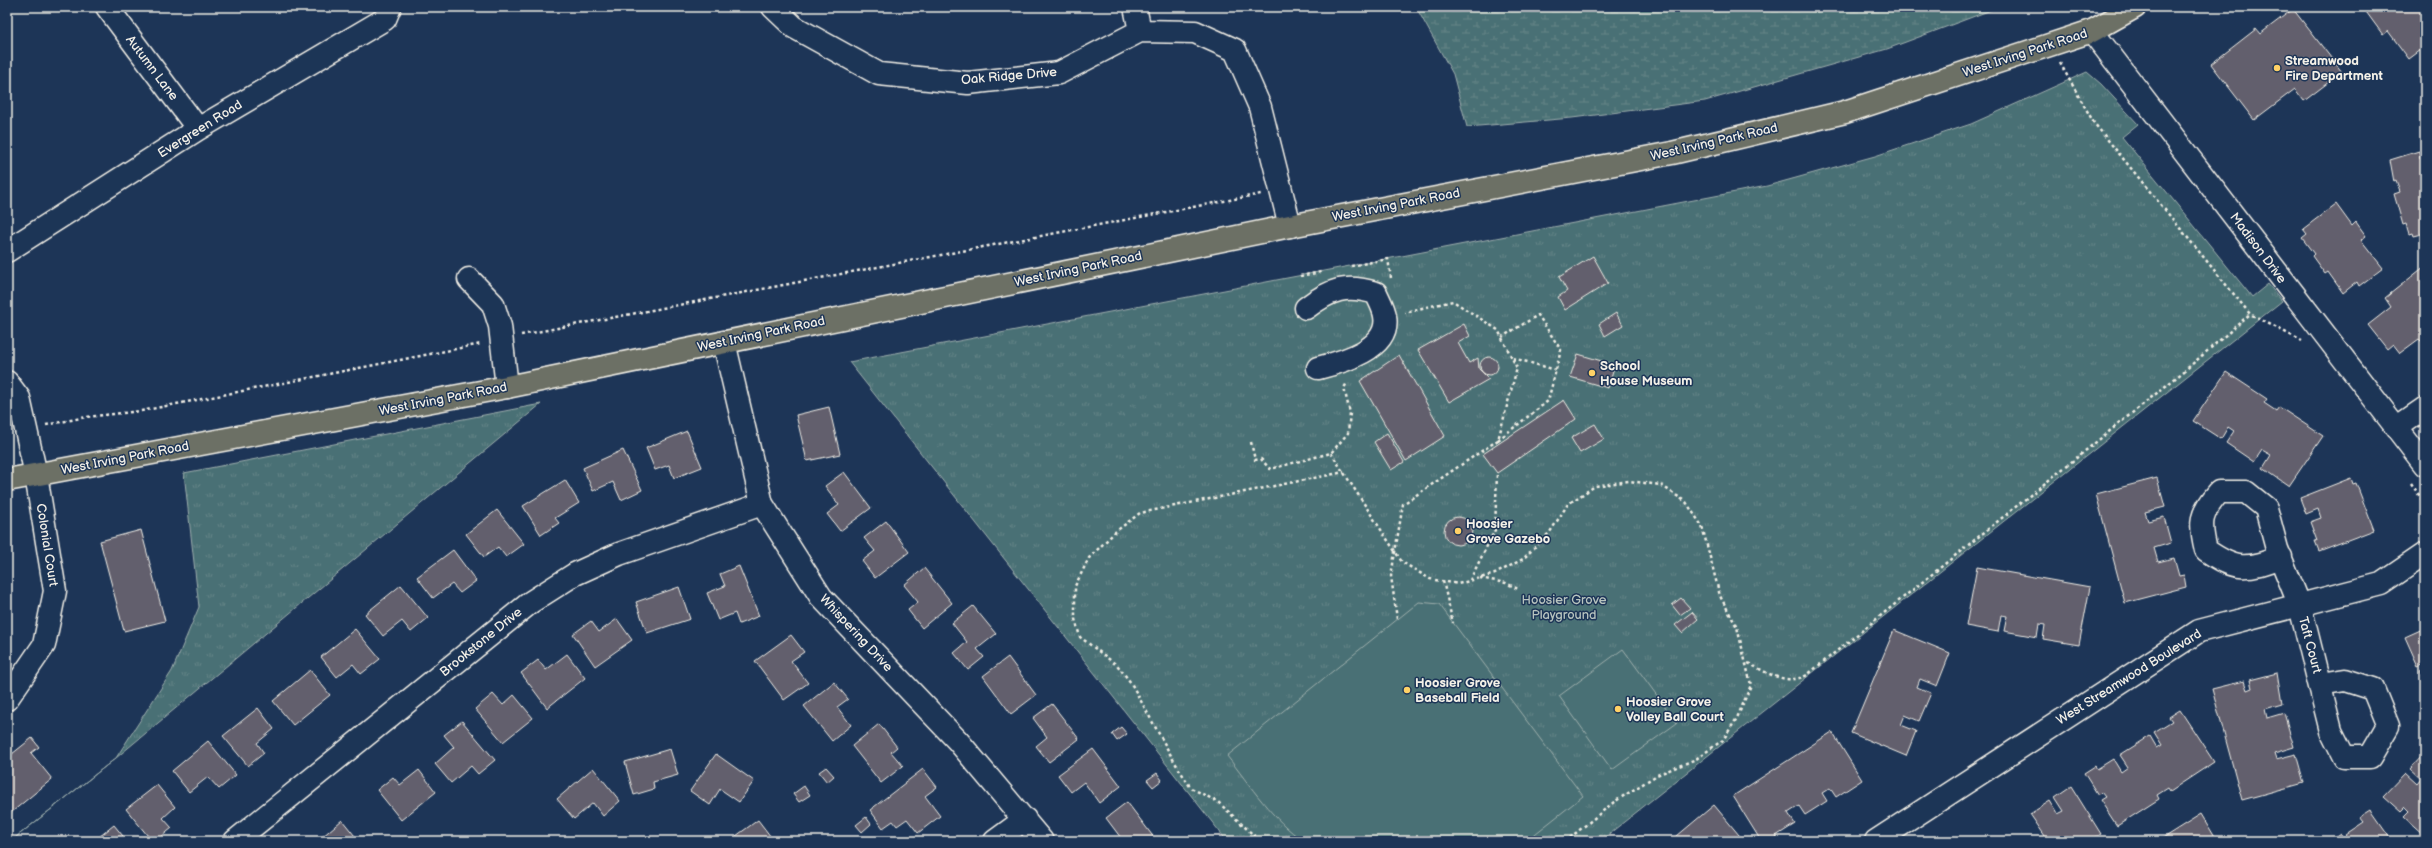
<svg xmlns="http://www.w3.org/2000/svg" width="2432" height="848" viewBox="0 0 2432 848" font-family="'Balsamiq Sans',sans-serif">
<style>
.grass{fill:url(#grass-tufts);stroke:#9fb0ae}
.wetland{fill:url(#wetland-marsh);stroke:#9fb0ae}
.garden{fill:#4a7074;stroke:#9fb0ae}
.building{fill:#625e6d;stroke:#f4f1e8}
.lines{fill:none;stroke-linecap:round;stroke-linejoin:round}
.minor-casing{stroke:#f4f1e8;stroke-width:25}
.major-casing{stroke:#f4f1e8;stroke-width:25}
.path{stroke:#f4f1e8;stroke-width:2.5;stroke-dasharray:3 3;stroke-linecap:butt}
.minor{stroke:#1d3557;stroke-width:22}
.major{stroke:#6c7065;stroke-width:22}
.poi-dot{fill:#ffd166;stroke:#1d3557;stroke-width:1.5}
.labels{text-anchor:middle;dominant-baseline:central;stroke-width:3;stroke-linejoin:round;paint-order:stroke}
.street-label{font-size:13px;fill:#f4f1e8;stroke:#1d3557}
.poi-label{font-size:13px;font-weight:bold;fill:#f4f1e8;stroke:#1d3557;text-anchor:start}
.park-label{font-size:13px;fill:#b8c4bf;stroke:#1d3557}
</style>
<defs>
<pattern id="grass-tufts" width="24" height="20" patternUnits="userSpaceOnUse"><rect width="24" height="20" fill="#4a7074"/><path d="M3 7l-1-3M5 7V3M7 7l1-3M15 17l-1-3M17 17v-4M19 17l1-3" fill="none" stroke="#658588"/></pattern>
<pattern id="wetland-marsh" width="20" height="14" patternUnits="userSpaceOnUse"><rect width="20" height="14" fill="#4a7074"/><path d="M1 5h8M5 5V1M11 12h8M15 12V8" fill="none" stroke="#658588"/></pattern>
</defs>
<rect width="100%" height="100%" fill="#1d3557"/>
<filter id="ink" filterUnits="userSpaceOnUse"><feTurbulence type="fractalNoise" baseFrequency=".025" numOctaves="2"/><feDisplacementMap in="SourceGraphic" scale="8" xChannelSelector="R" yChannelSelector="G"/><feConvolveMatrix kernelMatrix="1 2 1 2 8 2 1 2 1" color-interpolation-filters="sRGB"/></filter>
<g filter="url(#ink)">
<!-- grass -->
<path class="grass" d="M2087 72 2101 84 2138 124 2122 137 2252 297 2268 284 2282 301 1600 841H1227L849 362 1767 186 1875 156 1971 124Z
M541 404 116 758 11 841 116 758 172 671 199 607 184 473Z"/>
<!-- wetland -->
<path class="wetland" d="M1416 7H1999L1887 49 1705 101 1572 118 1467 127 1453 74Z"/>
<!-- garden -->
<path class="garden" d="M1419 602 1439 604 1583 796 1526 841H1304C1273 821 1250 785 1227 756Z
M1623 649 1677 723 1612 770 1559 696Z"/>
<!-- building -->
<path class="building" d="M2366 7H2425V47L2409 59 2388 31 2383 35 2364 9Z
M2293 9 2342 72 2304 101 2295 89 2254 120 2211 64 2256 29 2260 34Z
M2419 151 2420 158 2425 156V233L2413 236 2412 233 2409 234 2406 224 2403 225 2394 194 2400 192 2396 181 2394 182 2390 160Z
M2336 204 2352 226 2356 222 2366 236 2361 240 2383 268 2359 286 2357 282 2343 293 2328 272 2325 274 2312 256 2314 254 2302 238 2307 234 2303 229Z
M1593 256 1608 283 1565 310 1558 297 1567 291 1559 277Z
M2425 266V339L2422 342 2419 339 2400 353 2393 344 2387 349 2368 325 2391 307 2385 298Z
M1616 313 1623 325 1605 336 1599 324Z
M1464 324 1470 336 1458 343 1469 363 1478 358 1479 369 1489 379 1449 402 1418 350Z
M1578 354 1615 365 1608 388 1570 377Z
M1399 355 1445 436 1406 461 1360 381Z
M1480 366a9 9 0 1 1 18 0a9 9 0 1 1-18 0Z
M2226 372 2267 399 2264 403 2276 411 2279 407 2323 436 2289 486 2263 468 2271 455 2262 450 2254 462 2226 443 2234 431 2228 427 2221 439 2193 421Z
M1564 400 1576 419 1497 473 1483 454Z
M829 407 840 454 807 461 796 415Z
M1595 424 1604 439 1580 453 1571 438Z
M687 431 702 467 674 478 669 465 655 470 646 448Z
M1387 433 1404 462 1391 470 1374 442Z
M623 450 642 490 621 500 613 482 593 491 583 468Z
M844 472 871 508 840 531 827 514 839 505 825 486Z
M2157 478 2165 507 2145 512 2148 521 2164 517 2171 543 2154 548 2158 562 2174 558 2179 576 2184 575 2186 587 2125 603 2096 494Z
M2351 478 2353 484 2356 483 2374 530 2319 551 2315 541H2317L2310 522 2321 518 2318 509 2306 514 2300 498Z
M565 480 579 503 555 518 559 523 541 535 523 506Z
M497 510 524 544 506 557 498 547 484 557 466 534Z
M1444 531a14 14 0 1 1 28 0a14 14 0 1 1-28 0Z
M886 521 909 552 875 578 862 561 875 551 864 538Z
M141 530 165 621 124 631 100 541Z
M453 550 476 581 460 593 452 584 433 598 417 577Z
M739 566 759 616 739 624 735 613 718 620 707 593 725 586 720 574Z
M1977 567 2090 587 2079 645 2043 639 2045 625 2039 624 2037 637 2004 631 2007 616 2001 615 1998 632 1966 626Z
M924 568 952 603 922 628 908 610 918 602 904 585Z
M401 585 428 618 411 632 402 621 383 636 365 614Z
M679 587 690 619 647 633 636 602Z
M1681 598 1690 608 1680 615 1672 605Z
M973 606 996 634 977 649 984 657 968 670 954 653 967 642 952 623Z
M1692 612 1698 619 1682 633 1675 625Z
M617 619 632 640 595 666 573 634 591 621 599 632Z
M2425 628V663L2418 666 2405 637Z
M355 629 380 659 361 674 353 664 337 677 321 657Z
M1894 630 1950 653 1937 686 1920 679 1917 687 1931 693 1919 721 1905 715 1901 725 1916 731 1906 756 1851 733Z
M791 635 804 652 791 661 808 683 784 700 755 661Z
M567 654 585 678 547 708 521 673 538 660 546 670Z
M1008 657 1036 695 1011 714 983 676Z
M2425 669V680L2421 671Z
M310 670 330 695 293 725 273 701Z
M2277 673 2282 704 2265 709 2267 718 2284 713 2294 747 2274 753 2276 759 2296 754 2304 783 2242 800 2212 689 2244 681 2247 690 2252 688 2250 680Z
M834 682 848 699 837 707 851 725 832 741 804 706Z
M493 694 503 705 514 695 533 718 503 742 475 709Z
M1052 704 1079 739 1049 762 1036 746 1047 737 1033 718Z
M258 708 274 729 257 743 264 753 248 766 223 736Z
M2180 710 2214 762 2170 791 2168 788 2157 795 2159 799 2117 826 2100 800 2105 797 2101 792 2098 795 2084 773 2095 766 2097 769 2113 759 2121 772 2128 767 2120 755 2150 736 2157 748 2162 745 2154 732 2172 721 2169 717Z
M462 721 495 760 478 774 471 766 451 783 435 764 454 747 444 735Z
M879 724 897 747 891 752 903 766 881 783 852 746Z
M1121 727 1127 734 1117 741 1112 734Z
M1832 732 1862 780 1836 797 1830 788 1822 793 1827 801 1805 815 1799 806 1788 813 1795 824 1776 836 1780 841H1761L1733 796Z
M32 738 39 747 31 753 52 779 7 816V758Z
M208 741 236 775 219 789 208 777 189 792 172 771Z
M670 749 678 775 653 782 654 789 634 795 625 762Z
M1093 749 1121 786 1099 803 1084 782 1071 792 1058 775Z
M716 754 754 781 739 802 720 789 710 805 690 791Z
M2424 754 2425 755V836L2404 817 2409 812 2405 808 2401 812 2383 796 2405 773 2417 784 2421 779 2410 769Z
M826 767 834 776 827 782 819 772Z
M593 768 620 801 603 816 593 803 574 819 557 799Z
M923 769 937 787 925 796 940 816 918 833 907 819 897 826 893 821 883 828 870 810Z
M419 770 436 792 401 820 377 790 393 777 400 785Z
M1157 773 1162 780 1153 787 1147 780Z
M157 785 175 807 163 818 172 828 156 841H152L126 809Z
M804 786 810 795 799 802 793 794Z
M2071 786 2101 834 2090 841H2044L2047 839 2030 814 2050 801 2058 814 2064 811 2055 797Z
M1127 802 1155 839 1152 841H1116L1121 838 1106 818Z
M1714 805 1744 841H1671Z
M2371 810 2373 814 2392 841H2351L2346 834 2364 822 2360 817Z
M2201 814 2216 839 2214 841H2158Z
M866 817 871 824 862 832 856 825Z
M342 820 359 841H325L322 837Z
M758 820 774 841H739L736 836Z
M114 825 127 841H94Z
M2340 833 2346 841H2329Z"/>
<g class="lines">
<defs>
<path id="minor" d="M107 7 198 129
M773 7 794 27 879 74 968 83 1059 73 1140 31 1195 32 1235 50 1260 107 1290 226
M1135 7 1140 31
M2092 31 2425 465
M7 251 198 129 385 19 390 7
M469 279 493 304 500 326 507 387
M1306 308C1331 289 1346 284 1376 293 1379 300 1384 308 1385 316 1391 349 1342 362 1318 368
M724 342 762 504 821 597 958 741 1042 841
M7 382 19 398 36 475 55 591 44 645 7 699
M2396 428 2425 408
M2281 557C2247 569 2237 572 2206 550 2199 522 2200 514 2219 492H2246L2266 508 2277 549 2300 606 2331 731 2344 757H2370L2388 726 2373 689 2345 680 2320 684
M235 841 531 602 575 574 619 554 762 504
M995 841 1025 819
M1876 841 2199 631 2381 584 2425 554"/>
<path id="major" d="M7 480 507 387 1290 226 1672 153 1845 112 2092 31 2135 7"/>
</defs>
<!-- minor casing -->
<use href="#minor" class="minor-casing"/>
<!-- major casing -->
<use href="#major" class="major-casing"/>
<!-- path -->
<path class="path" d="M2060 63 2094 123 2250 314 2302 341
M1351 266 1388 259 1391 278
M1300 276 1321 272
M521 335 1261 194
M1513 358 1556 370
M46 425 86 417 141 411 481 344
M1498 440 1548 401 1561 350 1538 315 1502 337
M1251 442 1255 460 1261 459 1270 469 1331 453 1348 433 1350 413 1344 388 1347 383
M1331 453 1402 562 1430 579 1458 584 1495 574 1523 559 1550 532 1568 504 1595 486 1629 481 1661 485 1686 502 1702 526 1720 596 1737 627 1751 685 1737 718 1723 740 1696 759 1657 775 1614 802 1566 841
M2411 483 2425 504
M1480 578 1506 583 1518 589
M1470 580 1495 530 1497 473
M1443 581 1453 623
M1397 619 1391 576 1403 504 1498 440 1517 368 1498 330 1453 301 1405 312
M1748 663C1768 673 1786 686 1807 675L2183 372 2250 314
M1260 841 1218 802 1191 788 1174 761 1131 683 1118 666 1080 637 1075 619V586L1089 558 1115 532 1140 513 1344 472"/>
<!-- minor -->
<use href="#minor" class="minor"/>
<!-- major -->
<use href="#major" class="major"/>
</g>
</g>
<!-- markers -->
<g class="poi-dot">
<circle cx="2277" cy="68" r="4"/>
<circle cx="1592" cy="373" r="4"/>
<circle cx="1458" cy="531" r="4"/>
<circle cx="1407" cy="690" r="4"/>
<circle cx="1618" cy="709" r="4"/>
</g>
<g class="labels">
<!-- street labels -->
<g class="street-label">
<text transform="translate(2025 53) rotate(-18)">West Irving Park Road</text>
<text transform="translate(152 68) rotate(53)">Autumn Lane</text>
<text transform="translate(1009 76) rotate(-5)">Oak Ridge Drive</text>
<text transform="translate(200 129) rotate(-32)">Evergreen Road</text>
<text transform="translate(1714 142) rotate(-13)">West Irving Park Road</text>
<text transform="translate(1396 205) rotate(-11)">West Irving Park Road</text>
<text transform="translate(2258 248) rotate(53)">Madison Drive</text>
<text transform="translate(1078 269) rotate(-12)">West Irving Park Road</text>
<text transform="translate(761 334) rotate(-12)">West Irving Park Road</text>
<text transform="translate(443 399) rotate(-11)">West Irving Park Road</text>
<text transform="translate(125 458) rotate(-11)">West Irving Park Road</text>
<text transform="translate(47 545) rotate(81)">Colonial Court</text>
<text transform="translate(856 633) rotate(47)">Whispering Drive</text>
<text transform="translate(481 642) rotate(-39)">Brookstone Drive</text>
<text transform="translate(2310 645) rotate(75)">Taft Court</text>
<text transform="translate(2129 677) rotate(-32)">West Streamwood Boulevard</text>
</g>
<!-- poi labels -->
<g class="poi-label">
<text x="2285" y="61">Streamwood<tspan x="2285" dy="15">Fire Department</tspan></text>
<text x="1600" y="366">School<tspan x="1600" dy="15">House Museum</tspan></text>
<text x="1466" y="524">Hoosier<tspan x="1466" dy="15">Grove Gazebo</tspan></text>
<text x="1415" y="683">Hoosier Grove<tspan x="1415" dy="15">Baseball Field</tspan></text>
<text x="1626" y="702">Hoosier Grove<tspan x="1626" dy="15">Volley Ball Court</tspan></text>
</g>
<!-- park labels -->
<g class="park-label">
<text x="1564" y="600">Hoosier Grove<tspan x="1564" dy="15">Playground</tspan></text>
</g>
</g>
<!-- margin -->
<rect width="2432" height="848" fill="none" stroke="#1d3557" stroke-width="24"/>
<rect x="12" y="12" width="2408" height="824" fill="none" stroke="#f4f1e8" stroke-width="1.5" filter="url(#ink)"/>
</svg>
